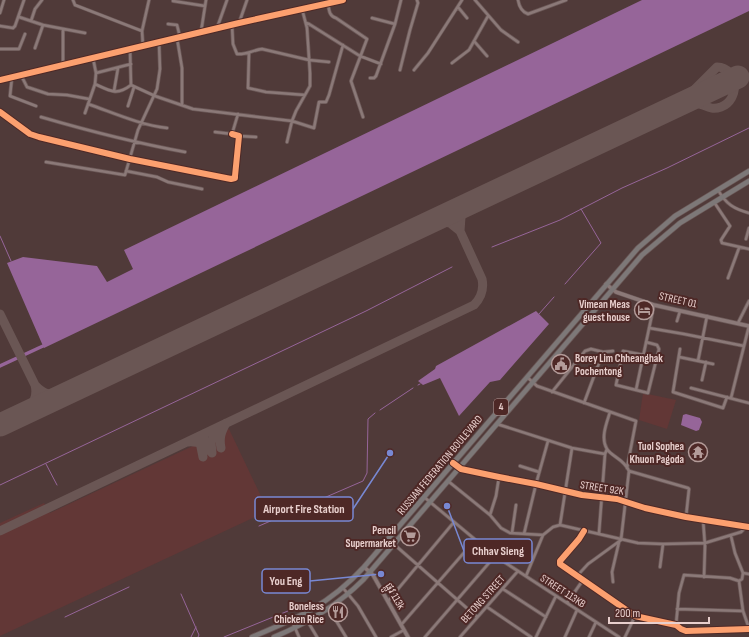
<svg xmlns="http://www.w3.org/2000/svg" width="749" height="637" viewBox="0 0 749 637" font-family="'Sofia Sans Condensed','Noto Sans Khmer',sans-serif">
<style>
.built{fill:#623736}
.water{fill:#966599}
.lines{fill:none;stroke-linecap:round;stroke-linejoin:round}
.stream{stroke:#966599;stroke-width:1}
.canal{stroke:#966599;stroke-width:3.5}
.taxiway{stroke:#6a5654;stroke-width:9}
.runway{stroke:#6a5654;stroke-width:23}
.minor-casing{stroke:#6b5857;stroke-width:4}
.tertiary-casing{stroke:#6b5857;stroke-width:5}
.trunk-casing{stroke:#6b5857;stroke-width:6}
.minor{stroke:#8b7978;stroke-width:2.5}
.tertiary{stroke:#8b7978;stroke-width:3.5}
.trunk{stroke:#7d7878;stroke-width:4.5}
.cycleway-casing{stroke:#4e2826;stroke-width:8}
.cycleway{stroke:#fca06f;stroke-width:6}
.labels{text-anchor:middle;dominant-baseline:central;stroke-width:4;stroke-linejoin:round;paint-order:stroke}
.shield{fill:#4e2826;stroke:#ba9d9b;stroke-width:1}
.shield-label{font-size:10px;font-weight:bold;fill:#e8cfcd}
.street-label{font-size:11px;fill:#e8cfcd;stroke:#4e2826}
.poi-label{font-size:11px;font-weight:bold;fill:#e8cfcd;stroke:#4e2826;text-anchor:end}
.leader{fill:none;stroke:#7888d3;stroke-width:1.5}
.callout-dot{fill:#7888d3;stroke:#4e2826;stroke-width:1.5}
.callout{fill:#4e2826;stroke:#7888d3;stroke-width:1.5}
.callout-label{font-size:12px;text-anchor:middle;font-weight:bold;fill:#e8cfcd}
</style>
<rect width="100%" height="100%" fill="#503a39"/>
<!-- built -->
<path class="built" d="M643 393 676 400 667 429 639 420Z
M229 429 268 511 0 636V523L44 503 50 513Z"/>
<!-- water -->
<path class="water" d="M642 0H749V11L44 348 43 346 7 263 23 257 97 266 107 282 133 269 124 250Z
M536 311 549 324 500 380 490 382 459 416 440 378 423 385 418 381 435 369 436 366Z
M686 414 700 418 702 422 699 430 696 431 681 425 683 415Z"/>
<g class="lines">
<!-- stream -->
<path class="stream" d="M0 236 11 261
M492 247 560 220 622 188 667 168 749 128
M565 284 601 243 581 209
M539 314 554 297
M418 385 420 384
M380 410 413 388
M46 464 57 485
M0 485 366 311 452 267
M259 526 363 481 367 473 368 419 375 413
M181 594 199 635 198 637
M65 617 129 587
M191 637 196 627
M224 637 288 611"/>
<!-- canal -->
<path class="canal" d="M0 366 43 346"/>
<!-- taxiway -->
<path class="taxiway" d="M678 106 717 67C739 68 740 100 721 107 710 111 706 105 697 103 693 101 686 103 682 104
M436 220 450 223 460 231
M0 314 35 385C38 397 33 404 25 413
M35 385C44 395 51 395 64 395
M188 442C199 441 206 445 212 453
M221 448C219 438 221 432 226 423
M212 453 211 442 218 427
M203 457 201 447 204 439
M0 531 474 305C481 298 484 289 482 279L460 231 461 217 470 204"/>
<!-- runway -->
<path class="runway" d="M0 425 738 77"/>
<defs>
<path id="minor" d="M73 0 75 5 142 31
M475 0 501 30 518 42
M518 0C519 6 522 12 528 14L566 0
M173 1 205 6
M328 3C329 10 329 16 336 18L367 39 351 81 363 117
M458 7 467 18
M0 13 4 0
M19 17 43 25 85 33
M372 18 395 24
M31 21 35 9 42 0
M239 23 247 0
M306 23 309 24 360 56 381 64
M168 24 177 25 180 37
M232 25 233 44 237 54C246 55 253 50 262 49L309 60 329 62
M0 26 13 28 15 26 24 0
M217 28 227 0
M63 29V65
M201 32 206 0
M177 38 182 68V105
M474 41 487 56
M143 46 142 31 149 0
M35 48 43 25
M0 49H19L25 34
M130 49 131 85 155 96 193 109 292 121 314 128 319 102H326L329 95 343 45
M249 53 248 88 266 92 305 95
M452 63 469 50 488 16
M400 70 410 30 418 3 417 0
M414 70 428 53 462 0
M96 73 131 64
M21 75 27 87 48 94 67 95 89 99
M12 77 10 96 36 106
M370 78H374L376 76 395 24 401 0
M95 84C110 91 117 96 131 85
M114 91 118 68
M88 104C114 113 140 125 167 128
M128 106 134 87
M0 112 30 134 39 137 130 159 231 179 235 178V176L239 136 232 134
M85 113 95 84 96 73 93 58
M41 117C89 131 136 143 185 152
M215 132 232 134 238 114
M239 136 256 137
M287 142 292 121 296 111 310 86V73L307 28 302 9
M46 162 125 175 138 130 157 89 160 69 159 42
M126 171 157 177 168 182 202 189
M718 190C726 204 734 209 749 213
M714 202 730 226 721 240 722 243 749 249
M746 239 749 228
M728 278 739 248
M677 321 680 311
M738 323 749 301
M649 328 684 334 744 346
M680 349 673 392 723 408 727 397
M644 355 623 351 616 385 648 393 659 349 657 345 646 342
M679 357 713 364
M698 361 707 316
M527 377 537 386 636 421 627 468
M702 380 706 362
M691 388 749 403
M636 390 654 305
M552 392 585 351 591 349 603 352 613 351
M731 398 749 326
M584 403 603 352
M497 424 572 448 605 454
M454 463 461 469 499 477 536 484 582 495 617 499 645 508 686 517 749 527
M520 466 539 472
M629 471 688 488 689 489 686 517
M448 481 490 515 501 528 510 533 543 535
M424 497 495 556 619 637
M490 515 496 496 499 477
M703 519 705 546 704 577
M560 525 572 448
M584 531 579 539 560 561V564L635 616 676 625 681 629 686 631 749 629
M512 533 516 505
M599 533 605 454 607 449
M524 534 536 484 548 441
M731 536 735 553 743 573 742 579 739 581 743 611 749 628
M388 539 477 617
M660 567 663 544
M743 573 749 574
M526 576 543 535 553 527 560 525 638 543 663 544 705 543 741 532 746 527
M577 576 588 564 621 540 629 471C624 459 612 457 607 449 600 438 607 422 610 412
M613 582 612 572 619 542
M343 588 358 606 376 637
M503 589 546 617
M388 601 454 522
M567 603 583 580
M487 607 531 637
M329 609 346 637
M677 609 743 611
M292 621 299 637
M308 622 317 637
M401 625 475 540
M676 625 679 593 684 575 730 578 739 581
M391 637 404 630
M425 637 495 556
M460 637 518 571
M536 637 556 596
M565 637 577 610
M589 637 596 622
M625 637 635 616"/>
<path id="tertiary" d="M0 80 239 23 343 0
M606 284 616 292 654 305 749 326
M364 567 373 575 408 637"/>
<path id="trunk" d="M252 637C298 618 329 605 364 567L638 248 675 216 749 171
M274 637C308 623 337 606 363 580L642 255 680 223 749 181"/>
</defs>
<!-- minor casing -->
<use href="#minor" class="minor-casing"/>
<!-- tertiary casing -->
<use href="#tertiary" class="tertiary-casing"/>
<!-- trunk casing -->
<use href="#trunk" class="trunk-casing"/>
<!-- minor -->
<use href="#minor" class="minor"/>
<!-- tertiary -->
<use href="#tertiary" class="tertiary"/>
<!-- trunk -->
<use href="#trunk" class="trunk"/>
<defs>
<path id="cycleway" d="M0 80 239 23 343 0
M0 112 30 134 39 137 130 159 231 179 235 178V176L239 136 232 134
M453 463 461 469 499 477 536 484 582 495 617 499 645 508 686 517 749 527
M584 531 579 539 560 561V564L635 616 676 625 681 629 686 631 749 629"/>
</defs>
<!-- cycleway casing -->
<use href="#cycleway" class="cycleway-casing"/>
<!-- cycleway -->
<use href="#cycleway" class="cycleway"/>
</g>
<!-- icons -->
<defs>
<symbol id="hotel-ring" viewBox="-11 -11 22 22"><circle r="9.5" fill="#4e2826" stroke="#b39b99" stroke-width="1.5"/><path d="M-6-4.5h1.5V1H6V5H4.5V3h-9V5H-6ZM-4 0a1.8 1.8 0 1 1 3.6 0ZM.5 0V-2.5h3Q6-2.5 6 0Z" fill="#b39b99"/></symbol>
<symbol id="civic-ring" viewBox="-11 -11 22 22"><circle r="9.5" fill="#4e2826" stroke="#b39b99" stroke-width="1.5"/><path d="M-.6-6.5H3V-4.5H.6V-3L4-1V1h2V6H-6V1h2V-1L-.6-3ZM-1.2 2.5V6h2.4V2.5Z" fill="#b39b99"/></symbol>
<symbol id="temple-ring" viewBox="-11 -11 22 22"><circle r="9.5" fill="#4e2826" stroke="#b39b99" stroke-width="1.5"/><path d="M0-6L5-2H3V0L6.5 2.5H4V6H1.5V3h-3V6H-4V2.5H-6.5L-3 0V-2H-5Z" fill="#b39b99"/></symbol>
<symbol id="supermarket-ring" viewBox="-11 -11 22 22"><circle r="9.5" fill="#4e2826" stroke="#b39b99" stroke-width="1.5"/><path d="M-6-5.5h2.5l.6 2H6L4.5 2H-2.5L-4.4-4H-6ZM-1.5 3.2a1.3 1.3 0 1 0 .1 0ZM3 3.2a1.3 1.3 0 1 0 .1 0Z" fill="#b39b99"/></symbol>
<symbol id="restaurant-ring" viewBox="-11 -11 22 22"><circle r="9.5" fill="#4e2826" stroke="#b39b99" stroke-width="1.5"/><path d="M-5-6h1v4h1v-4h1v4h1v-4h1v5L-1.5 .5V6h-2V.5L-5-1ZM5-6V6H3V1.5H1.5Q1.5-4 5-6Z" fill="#b39b99"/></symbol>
</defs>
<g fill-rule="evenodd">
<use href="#hotel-ring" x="633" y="299" width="22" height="22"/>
<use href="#civic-ring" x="550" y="353" width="22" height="22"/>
<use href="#temple-ring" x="687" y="441" width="22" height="22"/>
<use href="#supermarket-ring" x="399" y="525" width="22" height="22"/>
<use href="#restaurant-ring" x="327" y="601" width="22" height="22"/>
</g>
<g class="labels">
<!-- shield labels -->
<rect class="shield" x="494" y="399" width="14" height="16" rx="3"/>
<g class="shield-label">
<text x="501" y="407">4</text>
</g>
<!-- street labels -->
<g class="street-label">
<text transform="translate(678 300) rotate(13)">STREET 01</text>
<text transform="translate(440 465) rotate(-50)">RUSSIAN FEDERATION BOULEVARD</text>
<text transform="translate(602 488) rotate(9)">STREET 92K</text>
<text transform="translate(563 591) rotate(33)">STREET 113KB</text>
<text transform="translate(395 596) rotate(60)">ផ្លូវ 113k</text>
<text transform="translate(483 599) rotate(-48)">BETONG STREET</text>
</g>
<!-- poi labels -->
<g class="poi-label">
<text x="630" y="304">Vimean Meas<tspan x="630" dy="13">guest house</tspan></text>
<text x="575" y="358" text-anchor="start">Borey Lim Chheanghak<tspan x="575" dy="13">Pochentong</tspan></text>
<text x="684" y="446">Tuol Sophea<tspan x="684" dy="13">Khuon Pagoda</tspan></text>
<text x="396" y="530">Pencil<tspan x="396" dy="13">Supermarket</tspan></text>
<text x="324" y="606">Boneless<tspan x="324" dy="13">Chicken Rice</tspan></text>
</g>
</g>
<!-- callouts -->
<path class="leader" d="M390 453L353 509M447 506L464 551M381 574L310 581"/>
<g class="callout-dot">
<circle cx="390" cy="453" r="4"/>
<circle cx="447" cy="506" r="4"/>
<circle cx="381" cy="574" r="4"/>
</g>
<g class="callout">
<rect x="255" y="497" width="98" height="24" rx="4"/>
<rect x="464" y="539" width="68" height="24" rx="4"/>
<rect x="262" y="569" width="48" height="24" rx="4"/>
</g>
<g class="callout-label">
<text x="304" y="513">Airport Fire Station</text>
<text x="498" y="555">Chhav Sieng</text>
<text x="286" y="585">You Eng</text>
</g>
<!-- scale -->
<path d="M609 617v6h100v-6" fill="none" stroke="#e8cfcd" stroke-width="2"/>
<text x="615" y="617" font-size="12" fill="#e8cfcd" stroke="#4e2826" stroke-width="3" paint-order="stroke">200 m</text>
</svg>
